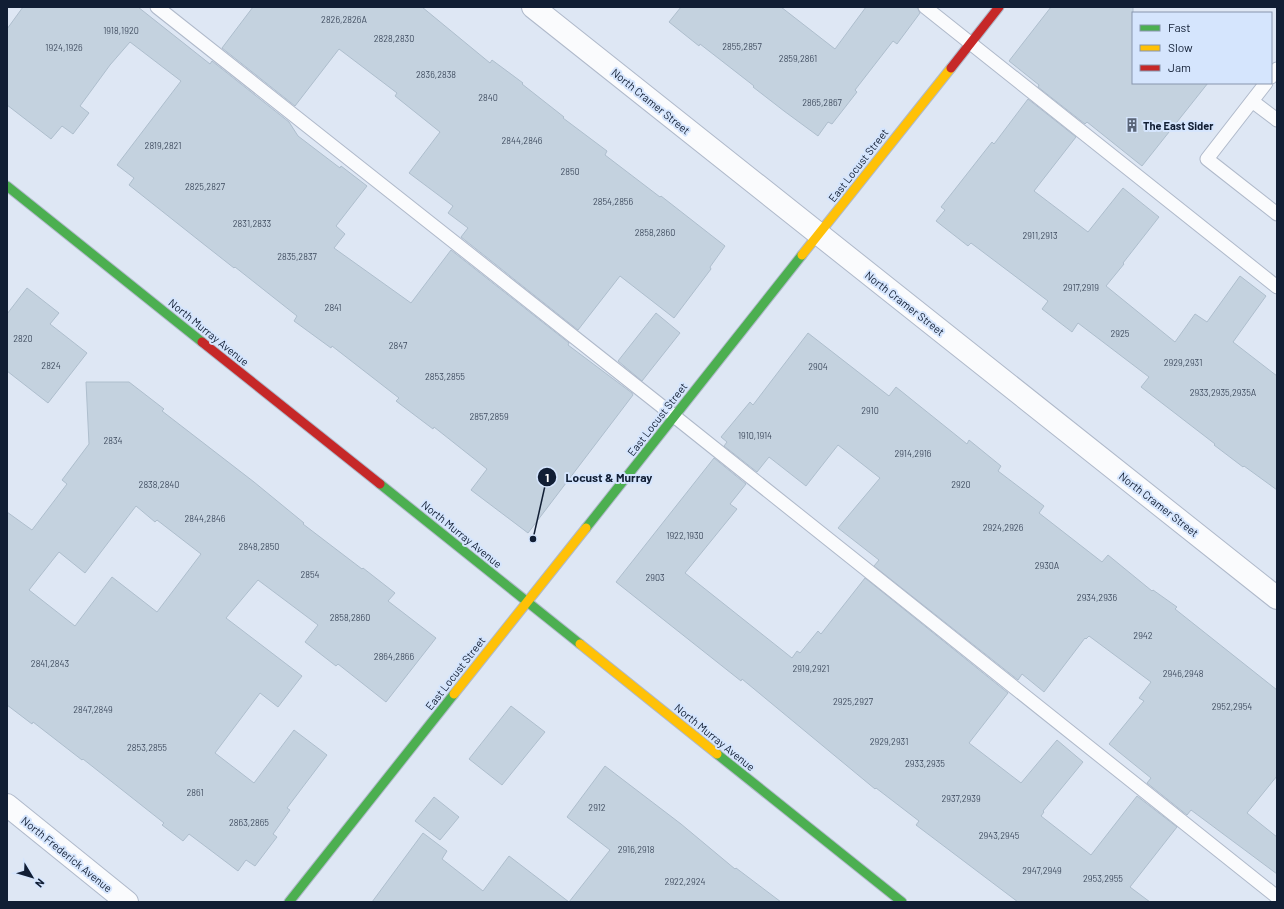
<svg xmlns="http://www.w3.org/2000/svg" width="1284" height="909" viewBox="0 0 1284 909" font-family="Barlow,sans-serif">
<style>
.building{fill:#c4d2df;stroke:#aebecd;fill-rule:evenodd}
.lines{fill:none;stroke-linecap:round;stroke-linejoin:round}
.lane-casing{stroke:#afb9ca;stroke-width:15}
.street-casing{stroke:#afb9ca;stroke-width:24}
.fast-casing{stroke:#afb9ca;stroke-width:11}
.slow-casing{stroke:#afb9ca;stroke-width:11}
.jam-casing{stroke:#afb9ca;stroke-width:11}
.lane{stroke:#fafbfd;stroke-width:13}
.street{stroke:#fafbfd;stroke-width:22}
.fast{stroke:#4caf50;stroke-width:9}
.slow{stroke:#ffc107;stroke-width:9}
.jam{stroke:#c62828;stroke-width:9}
.labels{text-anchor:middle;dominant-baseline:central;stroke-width:4;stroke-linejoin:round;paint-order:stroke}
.number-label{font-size:9px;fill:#404d60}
.street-label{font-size:11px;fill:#111e34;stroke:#d5e5fd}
.poi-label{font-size:11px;font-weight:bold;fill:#111e34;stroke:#d5e5fd;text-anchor:start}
.leader{fill:none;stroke:#111e34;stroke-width:1.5}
.callout-dot{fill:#111e34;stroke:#d5e5fd;stroke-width:1.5}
.mark-label{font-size:12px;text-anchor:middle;font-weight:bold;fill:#fff}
.callout-label{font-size:12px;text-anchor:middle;font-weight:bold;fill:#111e34;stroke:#d5e5fd;stroke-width:4;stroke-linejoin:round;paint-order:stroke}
</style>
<rect width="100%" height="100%" fill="#dee7f4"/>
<!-- building -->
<path class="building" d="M23 7H138L210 64 212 61 289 122 298 136 340 168 341 166 367 186 336 226 345 234 334 248 411 303 451 250 569 343 568 345 632 393 633 395 528 533 471 490 487 469 434 427 433 429 396 401 399 398 332 346 331 348 294 321 297 316 235 267 234 268 206 246 129 185 134 178 117 165 181 81 130 42 110 65 80 106 89 113 73 134 62 126 51 139 7 105V29Z
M253 7H422L490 63 492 60 523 83 522 84 564 117 563 118 607 151 605 155 660 197 661 196 725 246 710 267 711 269 674 318 620 276 578 330 461 237 468 228 448 213 453 206 409 173 440 132 395 96 397 93 339 49 295 106 222 48Z
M681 7H781L835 49 866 7H917L920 13 897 44 893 41 855 90 857 92 832 124 828 122 818 136 784 111 753 87 754 86 700 44 699 46 669 22Z
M1051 7H1133V83H1208L1142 166 1087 122 1085 124 1038 87 1039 85 1009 61Z
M1028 99 1076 137 1034 191 1088 232 1123 188 1159 217 1123 263 1124 264 1106 286 1175 342 1195 314 1207 322 1240 276 1266 296 1233 342 1277 376V490L1244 466 1243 467 1214 445 1215 444 1141 387 1149 377 1078 323 1072 332 1042 309 1048 301 971 243 968 246 936 221 945 210 941 207 992 142 994 144Z
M27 288 59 313 50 324 87 353 48 403 7 371V314Z
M656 313 680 333 642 381 618 361Z
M808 333 889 396 896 387 967 444 969 440 1001 466 998 471 1044 506 1039 513 1102 562 1108 555 1152 591 1153 590 1177 607 1175 609 1277 690V776L1247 813 1277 837V874L1191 810 1187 815 1147 783 1151 778 1109 744 1144 701 1139 698 1151 682 1089 636 1086 639 1085 638 1044 692 1022 674 1018 680 874 566 879 560 838 528 880 478 838 445 806 486 769 457 757 472 724 446 727 442 721 437 750 402 753 405Z
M86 382H129L164 409 162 411 254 482 304 523 303 524 362 569 363 568 395 593 388 601 436 638 386 702 338 664 336 666 305 642 318 625 258 580 226 618 302 676 278 707 260 693 215 753 254 783 294 730 327 755 287 808 290 810 273 834 277 837 255 866 246 860 238 871 189 834 183 841 162 825 164 823 83 759 82 760 33 722 32 724 7 705V512L32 530 67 484 62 480 89 444ZM136 506 155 522 157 520 201 554 157 612 112 577 75 626 29 590 59 552 85 573Z
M714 458 746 484 730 504 737 509 685 573 792 658 797 651 800 653 818 631 821 634 865 578 1008 693 969 743 1021 783 1057 740 1083 762 1043 811 1044 812 1041 816 1091 855 1137 796 1177 827 1130 887 1150 902H1018L916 825 919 821 876 788 875 789 742 679 741 681 616 582Z
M511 706 545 732 502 785 469 759Z
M605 766 681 824 735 869 736 868 781 902H569L610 850 567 817Z
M434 797 459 817 440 840 415 821Z
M423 833 447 851 442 859 483 891 509 856 569 902H372Z"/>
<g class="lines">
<defs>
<path id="lane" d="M157 7 674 416 1277 897
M925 7 1277 287
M1271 77 1277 69
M1266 83 1207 159 1277 214
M1252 101 1277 120"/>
<path id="street" d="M533 7 1277 598
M7 805 127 902"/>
<path id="fast" d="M7 186 202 342
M380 484 580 644
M586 528 802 255
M717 754 902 902
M289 902 454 694"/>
<path id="slow" d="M802 255 951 68
M580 644 717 754
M454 694 586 528"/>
<path id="jam" d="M951 68 999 7
M202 342 380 484"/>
</defs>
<!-- lane casing -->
<use href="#lane" class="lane-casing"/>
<!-- street casing -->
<use href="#street" class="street-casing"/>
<!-- fast casing -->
<use href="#fast" class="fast-casing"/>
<!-- slow casing -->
<use href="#slow" class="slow-casing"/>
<!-- jam casing -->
<use href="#jam" class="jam-casing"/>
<!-- lane -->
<use href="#lane" class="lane"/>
<!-- street -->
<use href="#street" class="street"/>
<!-- fast -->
<use href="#fast" class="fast"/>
<!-- slow -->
<use href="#slow" class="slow"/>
<!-- jam -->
<use href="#jam" class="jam"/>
</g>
<!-- icons -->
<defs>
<symbol id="building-bare" viewBox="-9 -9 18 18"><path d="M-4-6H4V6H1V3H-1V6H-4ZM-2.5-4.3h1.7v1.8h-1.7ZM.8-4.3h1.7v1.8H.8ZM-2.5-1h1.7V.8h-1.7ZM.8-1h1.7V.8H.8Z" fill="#596477" stroke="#d5e5fd" stroke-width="2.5" paint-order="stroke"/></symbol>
</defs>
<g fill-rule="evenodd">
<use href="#building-bare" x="1122" y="115" width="20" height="20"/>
</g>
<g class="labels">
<!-- number labels -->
<g class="number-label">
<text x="344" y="19">2826,2826A</text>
<text x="121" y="30">1918,1920</text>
<text x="394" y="38">2828,2830</text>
<text x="742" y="46">2855,2857</text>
<text x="64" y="47">1924,1926</text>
<text x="798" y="58">2859,2861</text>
<text x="436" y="74">2836,2838</text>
<text x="488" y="97">2840</text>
<text x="822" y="102">2865,2867</text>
<text x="522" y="140">2844,2846</text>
<text x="163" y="145">2819,2821</text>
<text x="570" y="171">2850</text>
<text x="205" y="186">2825,2827</text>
<text x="613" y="201">2854,2856</text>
<text x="252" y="223">2831,2833</text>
<text x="655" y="232">2858,2860</text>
<text x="1040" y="235">2911,2913</text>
<text x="297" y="256">2835,2837</text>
<text x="1081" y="287">2917,2919</text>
<text x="333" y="307">2841</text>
<text x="1120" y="333">2925</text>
<text x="23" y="338">2820</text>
<text x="398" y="345">2847</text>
<text x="1183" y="362">2929,2931</text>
<text x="51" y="365">2824</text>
<text x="818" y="366">2904</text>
<text x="445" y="376">2853,2855</text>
<text x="1223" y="392">2933,2935,2935A</text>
<text x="870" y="410">2910</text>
<text x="489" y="416">2857,2859</text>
<text x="755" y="435">1910,1914</text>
<text x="113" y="440">2834</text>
<text x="913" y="453">2914,2916</text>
<text x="159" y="484">2838,2840</text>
<text x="961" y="484">2920</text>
<text x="205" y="518">2844,2846</text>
<text x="1003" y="527">2924,2926</text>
<text x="685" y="535">1922,1930</text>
<text x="259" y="546">2848,2850</text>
<text x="1047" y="565">2930A</text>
<text x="310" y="574">2854</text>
<text x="655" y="577">2903</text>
<text x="1097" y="597">2934,2936</text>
<text x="350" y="617">2858,2860</text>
<text x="1143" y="635">2942</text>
<text x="394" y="656">2864,2866</text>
<text x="50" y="663">2841,2843</text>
<text x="811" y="668">2919,2921</text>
<text x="1183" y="673">2946,2948</text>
<text x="853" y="701">2925,2927</text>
<text x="1232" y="706">2952,2954</text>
<text x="93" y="709">2847,2849</text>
<text x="889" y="741">2929,2931</text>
<text x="147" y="747">2853,2855</text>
<text x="925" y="763">2933,2935</text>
<text x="195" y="792">2861</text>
<text x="961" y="798">2937,2939</text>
<text x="597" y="807">2912</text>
<text x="249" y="822">2863,2865</text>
<text x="999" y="835">2943,2945</text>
<text x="636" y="849">2916,2918</text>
<text x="1042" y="870">2947,2949</text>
<text x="1103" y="878">2953,2955</text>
<text x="685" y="881">2922,2924</text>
</g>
<!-- street labels -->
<g class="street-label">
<text transform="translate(651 101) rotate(39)">North Cramer Street</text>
<text transform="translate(858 165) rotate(-52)">East Locust Street</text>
<text transform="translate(905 303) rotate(38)">North Cramer Street</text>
<text transform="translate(209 332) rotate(39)">North Murray Avenue</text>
<text transform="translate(657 419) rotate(-52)">East Locust Street</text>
<text transform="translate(1159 504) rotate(38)">North Cramer Street</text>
<text transform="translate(462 534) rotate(39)">North Murray Avenue</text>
<text transform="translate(455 673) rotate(-52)">East Locust Street</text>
<text transform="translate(715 737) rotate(39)">North Murray Avenue</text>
<text transform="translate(67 854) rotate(39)">North Frederick Avenue</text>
</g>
<!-- poi labels -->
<g class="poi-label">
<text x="1143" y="125">The East Sider</text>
</g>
</g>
<!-- callouts -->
<path class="leader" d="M533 539L547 477"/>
<g class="callout-dot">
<circle cx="533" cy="539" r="4"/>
<circle cx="547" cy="477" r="10"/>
</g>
<g class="mark-label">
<text x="547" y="482">1</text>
</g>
<g class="callout-label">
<text x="609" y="482">Locust &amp; Murray</text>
</g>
<!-- border -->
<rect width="1284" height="909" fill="none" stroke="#111e34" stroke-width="16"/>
<!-- legend -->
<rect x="1132" y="12" width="140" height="72" fill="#d5e5fd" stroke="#8795ad"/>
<rect x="1140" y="25" width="20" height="6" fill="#4caf50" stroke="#8795ad"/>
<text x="1168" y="32" font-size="12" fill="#111e34">Fast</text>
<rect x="1140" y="45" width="20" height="6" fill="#ffc107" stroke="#8795ad"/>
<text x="1168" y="52" font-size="12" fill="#111e34">Slow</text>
<rect x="1140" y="65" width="20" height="6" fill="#c62828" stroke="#8795ad"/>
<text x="1168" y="72" font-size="12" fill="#111e34">Jam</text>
<!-- north arrow -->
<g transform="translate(32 877) rotate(128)" stroke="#d5e5fd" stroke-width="3" paint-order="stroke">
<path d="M0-3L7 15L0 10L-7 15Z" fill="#111e34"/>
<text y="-6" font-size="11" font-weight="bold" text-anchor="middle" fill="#111e34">N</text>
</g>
</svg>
